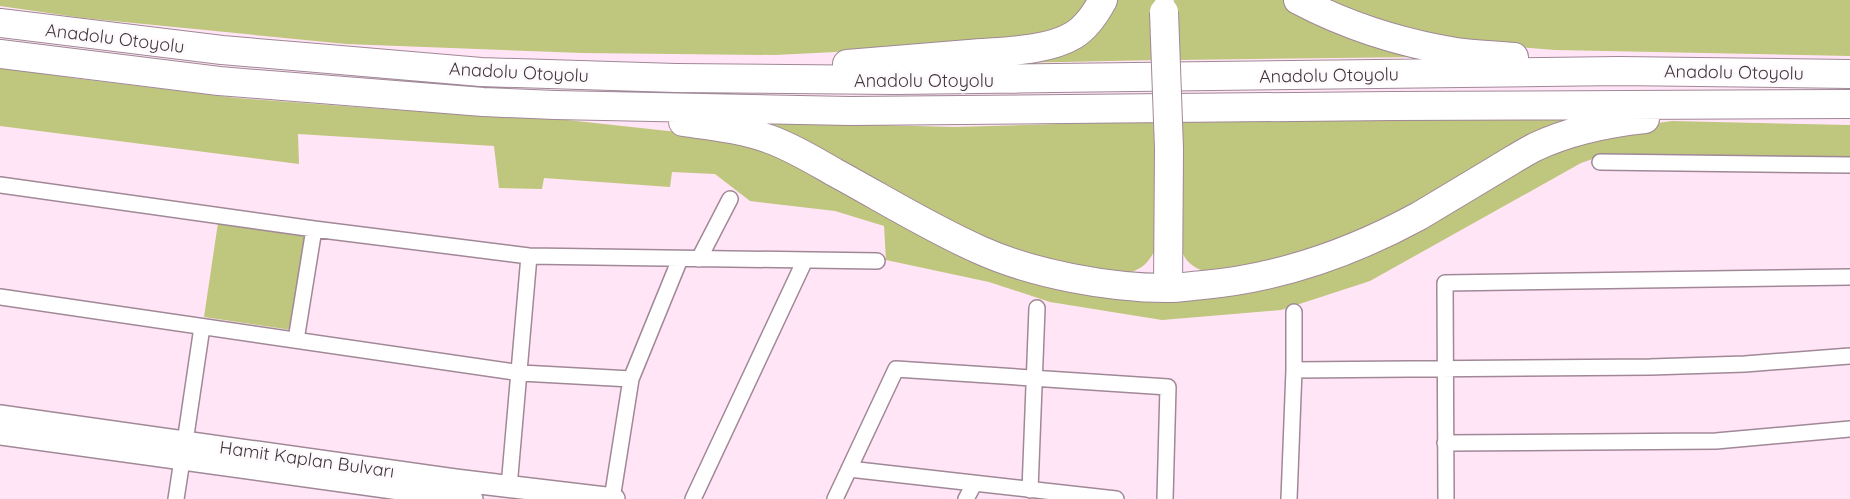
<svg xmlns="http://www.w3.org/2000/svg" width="1850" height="499" viewBox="0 0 1850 499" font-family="Quicksand,sans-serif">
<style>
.green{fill:#bfc67d}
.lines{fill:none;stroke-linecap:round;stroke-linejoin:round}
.street-casing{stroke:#a08897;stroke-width:18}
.secondary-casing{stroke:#a08897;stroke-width:24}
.highway-casing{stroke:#a08897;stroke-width:30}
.street{stroke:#fff;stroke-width:15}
.secondary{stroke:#fff;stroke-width:21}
.highway{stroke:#fff;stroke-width:28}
.highway-bridge-casing{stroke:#a08897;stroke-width:30;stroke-linecap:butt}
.highway-bridge{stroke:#fff;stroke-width:28}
.labels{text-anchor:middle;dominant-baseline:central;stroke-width:5;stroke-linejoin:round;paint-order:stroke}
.street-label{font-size:18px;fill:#3f353b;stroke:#fef9fc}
</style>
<rect width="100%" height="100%" fill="#ffe5f5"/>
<!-- green -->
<path class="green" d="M0 0H1091L1075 20 1054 33 935 47 775 55 582 53 346 44 83 18 0 6Z
M1111 0H1155L1157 60 964 64 1006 60Z
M1174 0H1286L1419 57 1177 60Z
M1325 0H1850V56L1555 50 1480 44 1397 26 1340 7Z
M0 66 73 78 237 98 396 110 558 119 714 136 756 146 983 259 1220 291 1531 158 1613 129 1672 121 1850 125V158L1647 154 1601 156 1581 163 1370 281 1281 310 1162 320 1050 302 989 282 886 260 884 226 835 211 750 201 715 174 672 172 670 187 544 178 542 189 499 188 494 146 298 134 299 164 0 126Z
M1585 119 1322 251 1208 273C1187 265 1183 259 1178 238L1180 120Z
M1159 121 1155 250C1145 269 1136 272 1116 275L1011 253 752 122 955 127Z
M218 223 306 236 292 330 204 317Z"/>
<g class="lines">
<defs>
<path id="street" d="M1600 162 1850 165
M0 185 314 229 529 256 877 261
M699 259 730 199
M0 297 521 373 631 379
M296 340 314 229
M1294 370 1650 367 1745 364 1850 356
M185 442 202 327
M1445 443 1716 441 1850 429
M849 469 1116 499
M509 487 529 256
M1030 490 1037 308
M176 499 182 460
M612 499 631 379 680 259
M693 499 805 260
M835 499 896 369 1168 387 1165 499
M966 499 974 484
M1289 499 1294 370V312
M1446 499 1445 283 1850 277"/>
<path id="secondary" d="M0 416 455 480 614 499
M0 434 472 499"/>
<path id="highway" d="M1298 0C1347 26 1401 43 1456 52 1475 55 1495 55 1514 57
M0 23 222 50 305 57 481 72 676 78 895 80 1619 71 1850 74
M0 54 219 81 483 102 555 105 850 111 1393 106 1850 104
M847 64C888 61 928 57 969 54 1001 51 1046 52 1074 35 1087 27 1096 13 1103 0
M683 122C712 126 742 129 769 139 792 147 813 160 834 172 882 198 930 228 980 250 1033 274 1109 288 1167 288 1179 288 1191 286 1203 285 1280 278 1351 253 1419 216 1446 200 1472 184 1499 168 1511 161 1523 153 1535 147 1569 131 1607 123 1645 119
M1168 288 1169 149"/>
</defs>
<!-- street casing -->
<use href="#street" class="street-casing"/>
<!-- secondary casing -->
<use href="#secondary" class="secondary-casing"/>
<!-- highway casing -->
<use href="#highway" class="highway-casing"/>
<!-- street -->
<use href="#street" class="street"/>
<!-- secondary -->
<use href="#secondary" class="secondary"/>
<!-- highway -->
<use href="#highway" class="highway"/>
<defs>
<path id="highway-bridge" d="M1164 12 1169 149"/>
</defs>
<!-- highway-bridge casing -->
<use href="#highway-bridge" class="highway-bridge-casing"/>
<!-- highway-bridge -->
<use href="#highway-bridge" class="highway-bridge"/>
</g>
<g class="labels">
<!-- street labels -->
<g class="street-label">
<text transform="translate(115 38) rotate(7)">Anadolu Otoyolu</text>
<text transform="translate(519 72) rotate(3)">Anadolu Otoyolu</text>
<text transform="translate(1734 72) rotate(1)">Anadolu Otoyolu</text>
<text transform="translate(1329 75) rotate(-1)">Anadolu Otoyolu</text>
<text x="924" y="80">Anadolu Otoyolu</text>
<text transform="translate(307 459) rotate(8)">Hamit Kaplan Bulvarı</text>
</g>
</g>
</svg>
